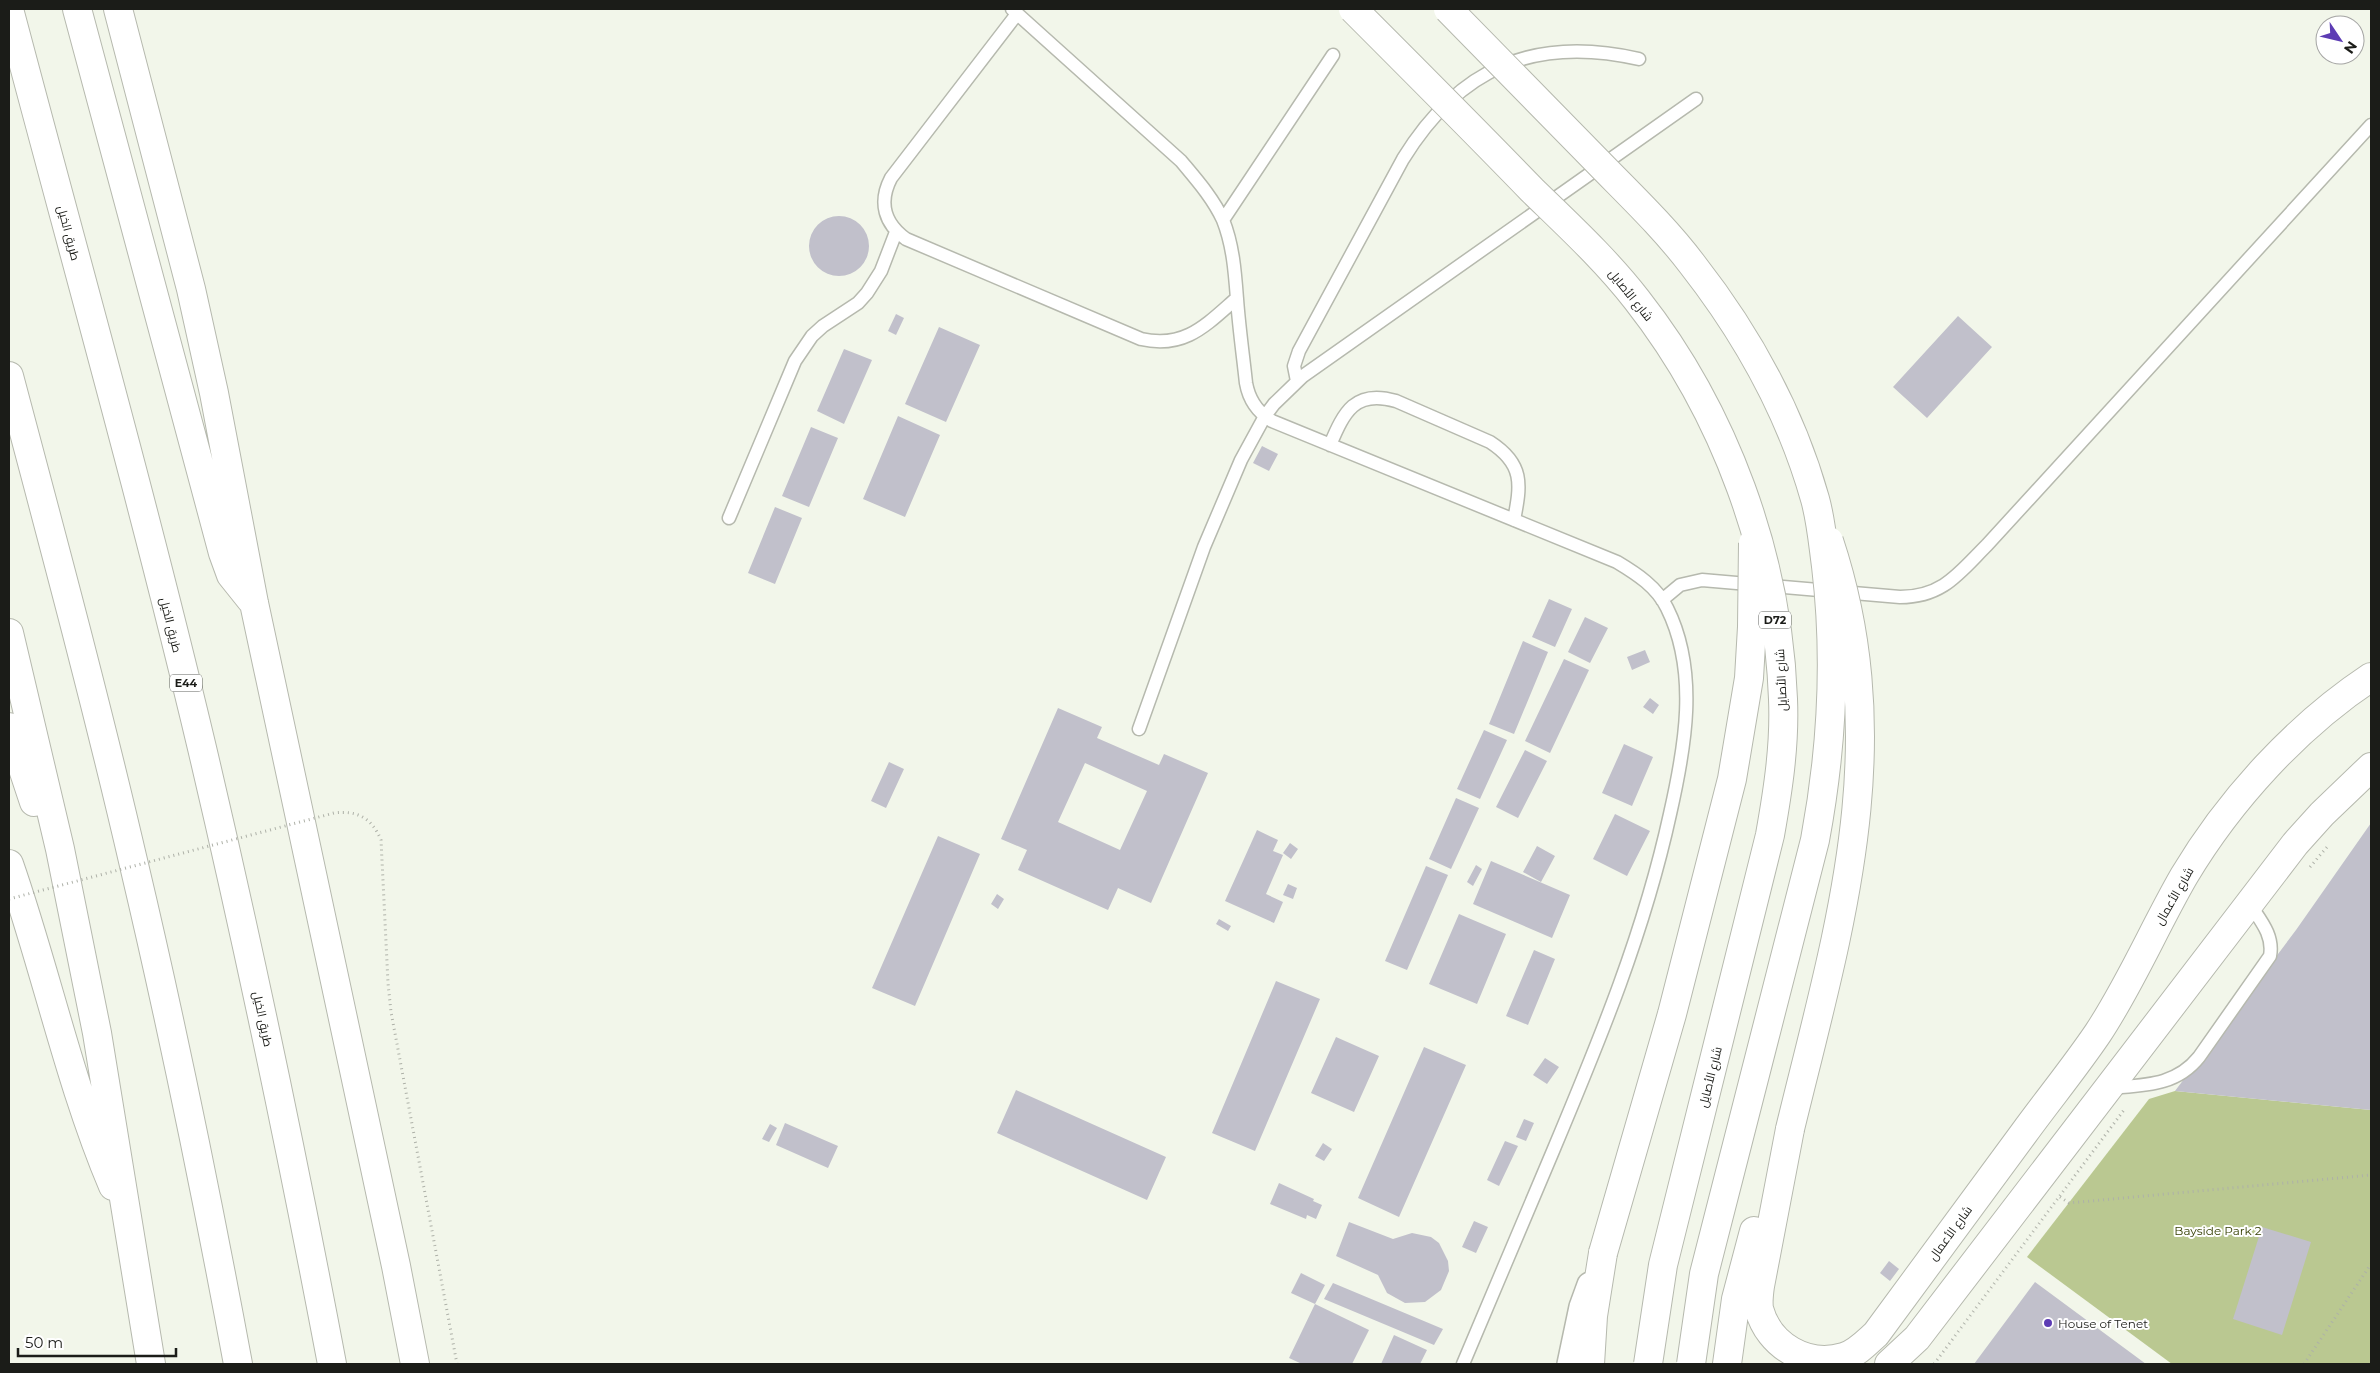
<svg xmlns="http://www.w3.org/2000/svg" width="2380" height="1373" viewBox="0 0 2380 1373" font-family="Montserrat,Cairo,sans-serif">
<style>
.green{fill:#bac891}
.building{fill:#c1c0cb;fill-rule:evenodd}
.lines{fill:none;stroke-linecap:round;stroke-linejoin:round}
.lane-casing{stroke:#b6b9ae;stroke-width:15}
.street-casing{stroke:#b6b9ae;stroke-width:28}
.secondary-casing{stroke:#b6b9ae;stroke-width:30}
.highway-casing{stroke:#b6b9ae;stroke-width:30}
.path{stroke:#aeb1a8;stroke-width:3;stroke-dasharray:1 4;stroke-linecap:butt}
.lane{stroke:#fff;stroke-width:12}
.street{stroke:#fff;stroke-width:25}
.secondary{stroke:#fff;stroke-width:28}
.highway{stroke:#fff;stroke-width:28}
.secondary-bridge-casing{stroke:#b6b9ae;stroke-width:30;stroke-linecap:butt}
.primary-bridge-casing{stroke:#b6b9ae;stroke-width:30;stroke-linecap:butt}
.path-bridge{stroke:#aeb1a8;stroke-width:3;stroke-dasharray:1 4;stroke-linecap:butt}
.secondary-bridge{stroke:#fff;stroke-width:28}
.primary-bridge{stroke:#fff;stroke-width:28}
.poi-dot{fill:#5d3cb4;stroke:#fff;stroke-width:2}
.labels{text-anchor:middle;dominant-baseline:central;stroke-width:4;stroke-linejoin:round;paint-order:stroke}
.shield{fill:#fff;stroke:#5f605d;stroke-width:1}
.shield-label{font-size:11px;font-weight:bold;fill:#1b1c18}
.street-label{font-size:12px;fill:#1b1c18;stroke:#fff}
.park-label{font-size:12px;fill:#353f02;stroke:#fff}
.poi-label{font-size:12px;fill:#1b1c18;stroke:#fff;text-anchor:start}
</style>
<rect width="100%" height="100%" fill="#f2f6ea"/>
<!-- green -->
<path class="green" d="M2175 1091 2371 1110V1364H2172L2027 1257 2149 1099Z"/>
<!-- building -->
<path class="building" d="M809 246a30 30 0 1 1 60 0a30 30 0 1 1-60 0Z
M896 314 904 318 896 335 888 331Z
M1958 316 1992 347 1927 418 1893 387Z
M939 327 980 345 946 422 905 404Z
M844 349 872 360 844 424 817 411Z
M898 416 940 435 905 517 863 499Z
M811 427 838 438 809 507 782 496Z
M1262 446 1278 454 1269 471 1253 463Z
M775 507 802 518 775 584 748 573Z
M1549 599 1572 609 1555 647 1532 637Z
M1585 617 1608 628 1590 663 1568 652Z
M1523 641 1548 652 1514 734 1489 724Z
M1645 650 1650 662 1632 670 1627 657Z
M1564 659 1589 670 1550 753 1525 741Z
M1650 698 1659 705 1653 714 1643 707Z
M1058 708 1102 727 1097 738 1159 765 1164 754 1208 773 1151 903 1118 888 1108 910 1018 870 1027 850 1001 839ZM1085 763 1147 791 1120 850 1058 822Z
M1484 730 1507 740 1480 799 1457 789Z
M1624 744 1653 757 1632 806 1602 793Z
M1525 750 1547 761 1518 818 1496 807Z
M889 762 904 769 886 808 871 801Z
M1456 798 1479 808 1451 869 1429 859Z
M1615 814 1650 831 1627 876 1593 859Z
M2371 823V1110L2175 1091 2296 930Z
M1257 830 1278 840 1273 851 1283 855 1266 894 1283 902 1274 923 1225 901Z
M938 836 980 854 915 1006 872 988Z
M1290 843 1298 849 1291 859 1283 853Z
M1537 846 1555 856 1541 882 1523 872Z
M1491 861 1570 895 1552 938 1473 904Z
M1476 865 1482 869 1473 886 1467 882Z
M1426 866 1448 875 1407 970 1385 961Z
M1288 884 1297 888 1293 899 1283 895Z
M997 894 1004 899 998 909 991 904Z
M1459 914 1506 934 1477 1004 1429 984Z
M1219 919 1231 926 1228 931 1216 924Z
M1534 950 1555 959 1528 1025 1506 1016Z
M1276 981 1320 999 1255 1151 1212 1133Z
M1336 1037 1379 1056 1354 1112 1311 1093Z
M1424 1047 1466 1065 1399 1217 1358 1198Z
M1545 1058 1559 1067 1547 1084 1533 1075Z
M1016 1090 1166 1157 1147 1200 997 1133Z
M1524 1119 1534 1123 1526 1141 1516 1137Z
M785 1123 838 1146 828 1168 776 1145Z
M770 1124 777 1128 769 1142 762 1139Z
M1505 1141 1518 1146 1499 1186 1487 1180Z
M1323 1143 1332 1149 1324 1161 1315 1156Z
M1279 1183 1314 1199 1313 1201 1322 1205 1316 1219 1307 1215 1306 1219 1270 1204Z
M1474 1221 1488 1227 1476 1253 1462 1247Z
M1349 1222 1393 1239 1412 1233 1431 1237 1439 1243 1448 1261 1449 1271 1441 1290 1425 1302 1405 1303 1387 1293 1378 1275 1336 1256Z
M2262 1227 2311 1242 2282 1335 2233 1319Z
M1889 1261 1899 1269 1890 1281 1880 1273Z
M1301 1273 1325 1285 1315 1304 1291 1293Z
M2035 1282 2146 1364H1974Z
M1333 1283 1443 1329 1434 1345 1324 1299Z
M1315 1304 1369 1330 1352 1364H1302L1289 1358Z
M1394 1335 1427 1350 1420 1364H1381Z"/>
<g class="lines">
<defs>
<path id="lane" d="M1012 9 1181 161C1196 179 1213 198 1223 220 1233 245 1235 272 1237 299 1239 327 1243 355 1246 383 1249 400 1257 412 1272 421L1617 562C1637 574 1657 587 1667 608 1699 672 1685 748 1670 814 1644 933 1600 1039 1553 1151 1523 1222 1493 1293 1463 1364
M1017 14 891 178C878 203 885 224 906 239L1141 339C1185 349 1206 325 1237 298
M1223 220 1333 55
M1297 381 1294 366 1299 351 1403 159C1459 68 1534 35 1639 59
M1330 445C1344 412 1355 389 1396 401L1490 442C1524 464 1521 484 1514 520
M729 518 795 361 812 336 823 326 858 303 867 293 881 271 896 232
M1662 600 1680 585 1702 580 1900 597C1943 597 1959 573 1987 545L2371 125
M1139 729 1204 547 1241 460 1265 416 1274 404 1303 376 1696 99
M2110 1088C2144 1085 2176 1086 2199 1057L2270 956C2274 935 2260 920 2249 903"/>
<path id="street" d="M1570 1364 1582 1307 1590 1285"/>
<path id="secondary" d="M1790 1129 1760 1286C1759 1293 1758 1302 1759 1309 1769 1346 1807 1368 1844 1357 1857 1353 1866 1343 1876 1334 1925 1267 1974 1200 2024 1133 2048 1100 2075 1067 2098 1033 2131 983 2154 928 2184 876 2230 799 2297 726 2371 677
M1590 1364 1593 1316 1603 1253
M1727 1364 1736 1299 1754 1231
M1889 1364 1917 1338 2295 844 2322 814 2371 767"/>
<path id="highway" d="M9 9C74 255 143 500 202 748 250 952 293 1158 332 1364
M77 9 223 553 231 575 251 600
M118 9 191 289 214 393 254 603 396 1266 415 1364
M9 376C52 538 96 701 134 865 173 1030 207 1197 238 1364
M9 633 60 849 97 1033 151 1364
M9 727 34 802
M9 864C46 970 69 1082 113 1186"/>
</defs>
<!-- lane casing -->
<use href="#lane" class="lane-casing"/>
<!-- street casing -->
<use href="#street" class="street-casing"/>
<!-- secondary casing -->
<use href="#secondary" class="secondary-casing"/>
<!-- highway casing -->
<use href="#highway" class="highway-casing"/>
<!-- path -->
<path class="path" d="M2310 867 2327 847
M2060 1197 2069 1203 2371 1175
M1934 1364 2124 1110
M2304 1364 2371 1264"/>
<!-- lane -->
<use href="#lane" class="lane"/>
<!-- street -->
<use href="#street" class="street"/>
<!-- secondary -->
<use href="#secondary" class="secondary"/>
<!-- highway -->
<use href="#highway" class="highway"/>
<defs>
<path id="secondary-bridge" d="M1790 1129C1839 928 1897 746 1829 541
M1603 1253 1672 1014 1732 779 1749 678 1752 627 1753 543"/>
<path id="primary-bridge" d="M1353 9C1413 69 1473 129 1532 190 1568 225 1606 260 1637 300 1725 412 1778 557 1783 699 1785 745 1778 790 1770 835L1663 1265 1648 1364
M1448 9C1497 59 1547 110 1597 161 1629 194 1664 227 1692 264 1746 333 1791 414 1815 499 1821 520 1823 544 1826 566 1837 658 1832 749 1815 840L1704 1274 1691 1364"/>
</defs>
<!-- secondary-bridge casing -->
<use href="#secondary-bridge" class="secondary-bridge-casing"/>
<!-- primary-bridge casing -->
<use href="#primary-bridge" class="primary-bridge-casing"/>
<!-- path-bridge -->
<path class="path-bridge" d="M9 899 334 813C357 810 372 818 381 840L388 983 391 1012 457 1364"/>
<!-- secondary-bridge -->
<use href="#secondary-bridge" class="secondary-bridge"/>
<!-- primary-bridge -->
<use href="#primary-bridge" class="primary-bridge"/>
</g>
<!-- markers -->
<circle class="poi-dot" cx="2048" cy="1323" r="5"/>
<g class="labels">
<!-- shield labels -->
<g class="shield">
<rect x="1759" y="611.5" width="32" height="17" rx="4"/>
<rect x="170" y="674.5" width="32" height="17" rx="4"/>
</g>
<g class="shield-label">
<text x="1775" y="620">D72</text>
<text x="186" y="683">E44</text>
</g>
<!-- street labels -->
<g class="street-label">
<text transform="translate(69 233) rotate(75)">طريق الخيل</text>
<text transform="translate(1631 295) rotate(51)">شارع الأصايل</text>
<text transform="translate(171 625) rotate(76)">طريق الخيل</text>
<text transform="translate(1781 680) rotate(-93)">شارع الأصايل</text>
<text transform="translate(2174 896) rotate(-60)">شارع الأعمال</text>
<text transform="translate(263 1019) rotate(78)">طريق الخيل</text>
<text transform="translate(1710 1077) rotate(-76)">شارع الأصايل</text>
<text transform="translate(1950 1233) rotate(-54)">شارع الأعمال</text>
</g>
<!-- park labels -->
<g class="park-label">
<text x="2218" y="1230">Bayside Park 2</text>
</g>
<!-- poi labels -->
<g class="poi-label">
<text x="2058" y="1323">House of Tenet</text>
</g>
</g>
<!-- border -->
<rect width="2380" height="1373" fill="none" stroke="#1b1c18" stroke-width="20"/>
<!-- north arrow -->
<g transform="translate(2340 40) rotate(125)"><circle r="24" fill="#ffffff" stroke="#a4a4a3"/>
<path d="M0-4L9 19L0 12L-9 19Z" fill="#5d3cb4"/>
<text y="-8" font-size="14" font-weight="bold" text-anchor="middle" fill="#1b1c18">N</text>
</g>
<!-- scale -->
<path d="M18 1348v8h158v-8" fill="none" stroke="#1b1c18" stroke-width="2.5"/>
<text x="25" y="1348" font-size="15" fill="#1b1c18" stroke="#ffffff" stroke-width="4" paint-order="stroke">50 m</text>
</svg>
